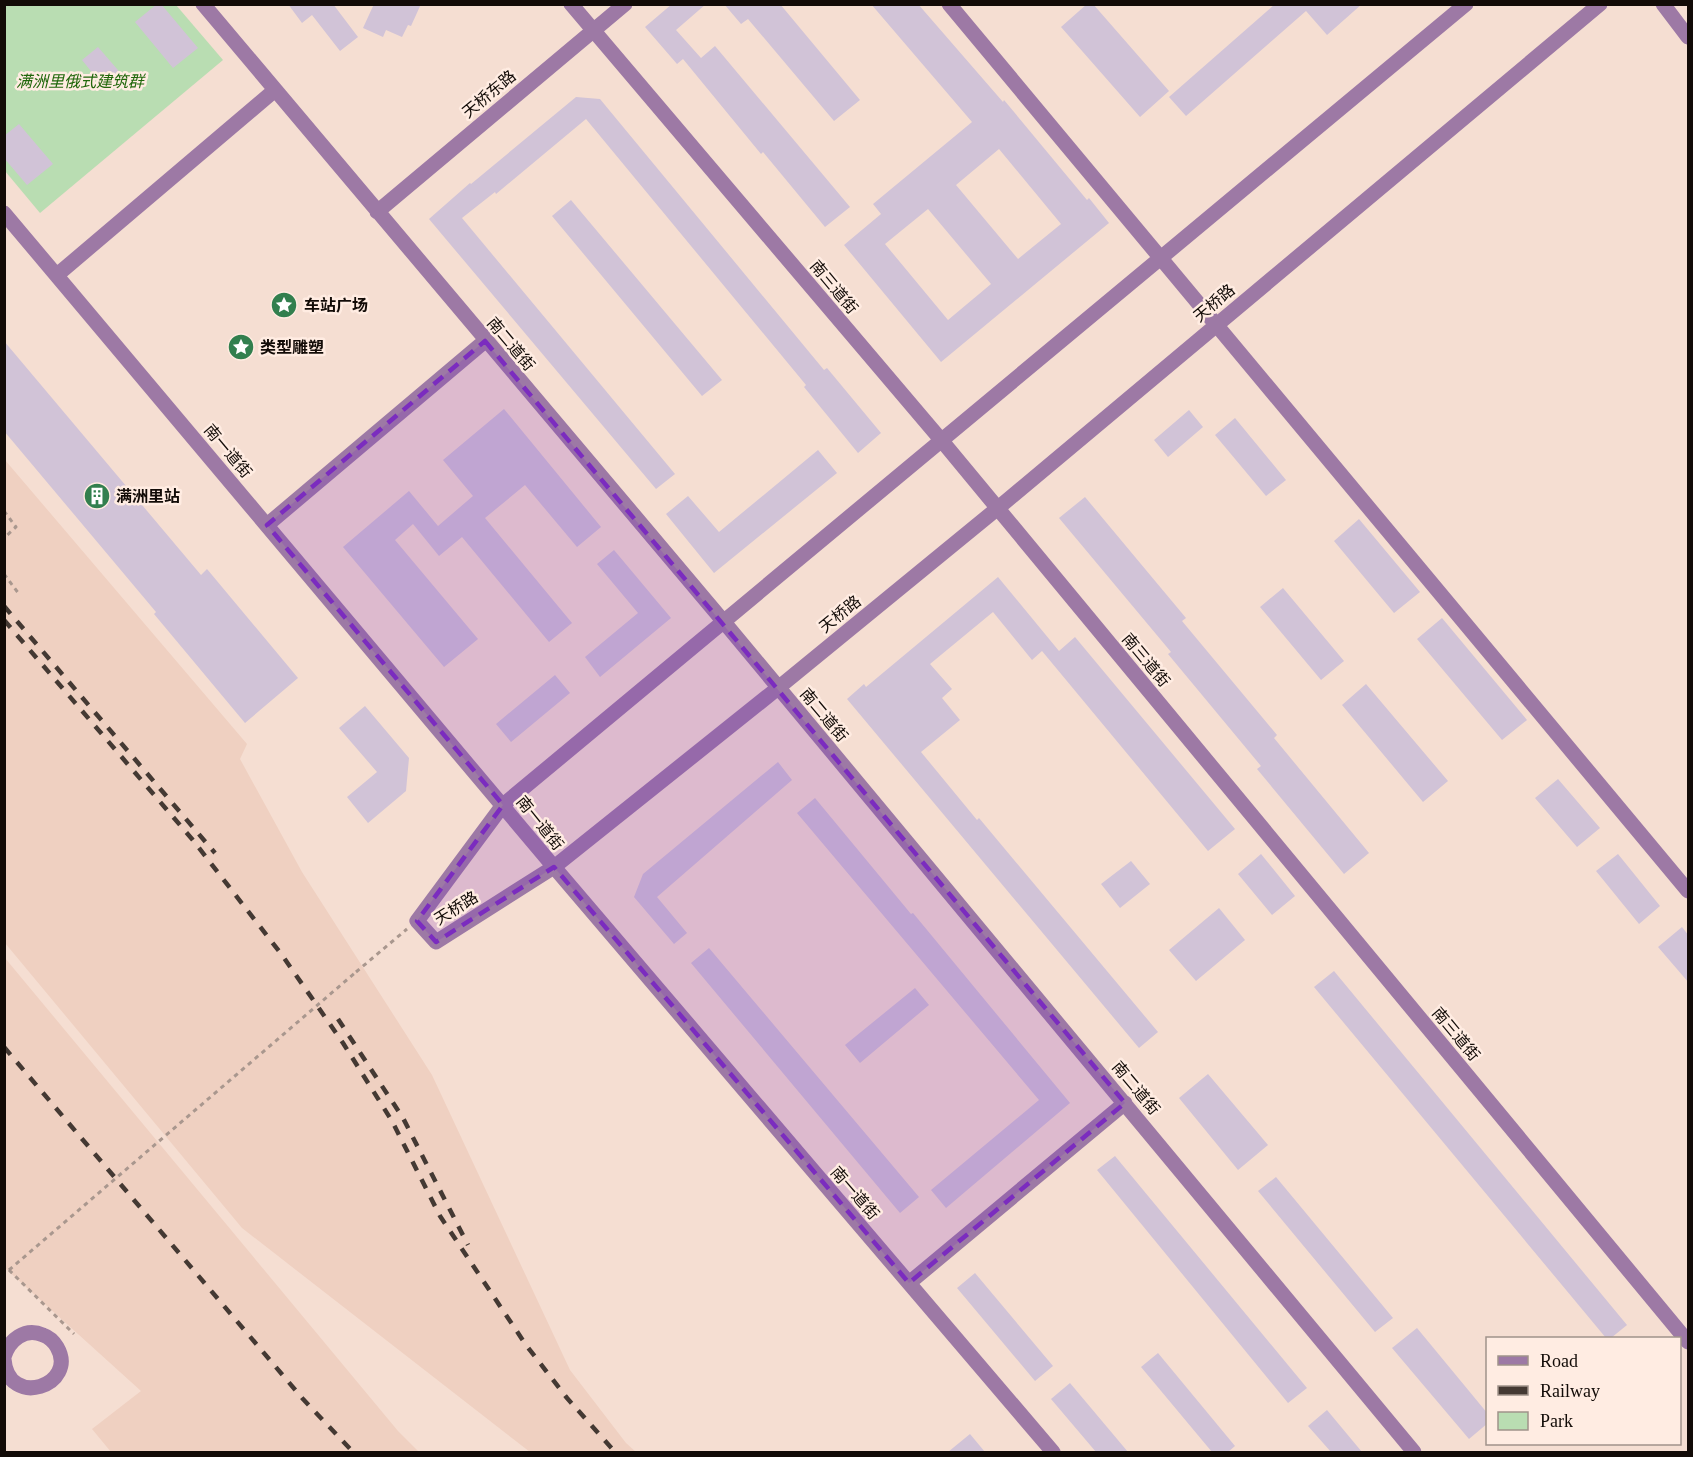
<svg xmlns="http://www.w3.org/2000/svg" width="1693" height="1457" viewBox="0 0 1693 1457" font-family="'Times New Roman','Noto Sans SC',serif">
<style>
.built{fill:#efd0c1}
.green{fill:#b9ddb2}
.building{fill:#d1c3d7;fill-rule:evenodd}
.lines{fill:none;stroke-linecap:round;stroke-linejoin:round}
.path{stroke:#a9978e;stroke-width:3;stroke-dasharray:4.5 4.5;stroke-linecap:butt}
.minor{stroke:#9d79a5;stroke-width:15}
.rail{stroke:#443933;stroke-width:4.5;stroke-dasharray:10 10;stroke-linecap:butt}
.path-bridge{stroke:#a9978e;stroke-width:3;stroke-dasharray:4.5 4.5;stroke-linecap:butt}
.marked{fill:#7b2cbf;fill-opacity:0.2;stroke:#7b2cbf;stroke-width:4.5;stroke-dasharray:12 8;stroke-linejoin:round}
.labels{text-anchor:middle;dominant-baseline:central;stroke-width:5;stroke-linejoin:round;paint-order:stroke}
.park-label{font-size:16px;font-style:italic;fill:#20670b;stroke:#ffece2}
.street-label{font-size:16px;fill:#120b07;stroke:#ffece2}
.poi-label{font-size:16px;font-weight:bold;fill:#120b07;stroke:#ffece2;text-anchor:start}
</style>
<rect width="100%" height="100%" fill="#f5ded2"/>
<!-- built -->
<path class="built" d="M5 460 247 744 240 759 302 872 432 1075 570 1370 626 1443 636 1452H530L242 1228 5 943Z
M5 958 398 1431 419 1452H111L92 1429 141 1391 5 1268Z"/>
<!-- green -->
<path class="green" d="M4 5H176L223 60 40 213 5 171Z"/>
<!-- building -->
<path class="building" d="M157 4H161L198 48 173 68 135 22Z
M288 4H333L358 37 340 51 312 15 302 23Z
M374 4H421L411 26 408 25 402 37 386 30 383 37 363 28Z
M672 4H706L676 30 701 58 715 46 850 207 825 227 763 152 761 154 683 59 677 64 645 27Z
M724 4H780L860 100 834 121 748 19 741 24Z
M871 4H918L1003 102 1004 100 1087 200 1089 198 1109 223 941 362 844 245 881 214 873 204 972 122ZM999 149 1061 224 1018 259 956 185ZM928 209 991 284 948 320 885 244Z
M1087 4H1093L1169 91 1140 117 1061 27Z
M1275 4H1362L1327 35 1306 11 1186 116 1169 97Z
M98 47 124 77 107 91 82 60Z
M576 97 600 99 824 370 827 368 881 433 858 453 804 387 806 385 586 119 496 194 495 192 462 218 675 474 656 489 429 219 470 183 471 184Z
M19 124 53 164 27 185 4 158V136Z
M571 200 722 380 702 396 552 216Z
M4 341 201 575 207 569 298 678 245 723 154 614 156 612 4 431Z
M504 409 601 527 577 547 525 485 485 518 572 623 549 642 462 537 439 556 413 524 395 540 478 639 444 667 343 547 409 491 438 526 473 496 443 460Z
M1189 410 1203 427 1168 457 1154 440Z
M1235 418 1286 480 1266 496 1215 435Z
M818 450 837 473 714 573 666 514 688 496 719 532Z
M1085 497 1186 618 1182 621 1277 735 1274 738 1369 853 1344 874 1257 769 1261 766 1168 654 1171 652 1059 518Z
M1359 519 1420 592 1394 613 1334 541Z
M614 550 671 618 600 677 585 657 638 613 597 564Z
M998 577 1059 651 1075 637 1235 829 1208 851 1042 651 1032 660 993 612 930 664 952 689 942 698 960 720 921 752 977 820 979 818 1158 1032 1139 1048 847 699 864 684 866 687Z
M1283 588 1344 661 1321 680 1260 607Z
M1442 618 1527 720 1502 740 1417 639Z
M555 675 570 693 511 742 496 724Z
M1366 684 1448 781 1423 802 1342 705Z
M365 706 409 758 406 791 368 823 347 797 377 772 339 728Z
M778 762 792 780 657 897 687 933 674 944 634 897 643 874Z
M1558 779 1600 828 1577 847 1535 798Z
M815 798 911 914 913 913 1070 1103 946 1208 931 1190 1039 1100 797 813Z
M1261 854 1295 896 1272 915 1238 874Z
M1618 854 1660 906 1639 924 1596 871Z
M1131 861 1150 884 1120 908 1101 884Z
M1219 908 1245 940 1196 981 1169 950Z
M1682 927 1689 936V983L1658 947Z
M709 948 919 1197 900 1213 691 963Z
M1334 971 1627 1325 1611 1338H1606L1314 987Z
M915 988 929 1005 860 1063 845 1045Z
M1208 1074 1268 1145 1238 1170 1179 1098Z
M1115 1156 1307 1388 1288 1403 1097 1170Z
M1276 1177 1393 1318 1375 1332 1258 1191Z
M975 1273 1053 1366 1035 1381 957 1288Z
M1417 1328 1488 1414V1423L1469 1439 1392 1348Z
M1158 1353 1235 1446 1228 1452H1212L1141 1367Z
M1070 1383 1128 1452H1096L1051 1399Z
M1327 1410 1362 1452H1331L1308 1426Z
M970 1434 985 1452H948Z"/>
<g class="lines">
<!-- path -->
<path class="path" d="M4 511 16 527 4 538
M4 574 19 594
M356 972 407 929
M9 1270 74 1334"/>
<!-- minor -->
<path class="minor" d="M203 4 724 622 1414 1452
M571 4 942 441 1688 1342
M949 4 1688 891
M1466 4 503 805 417 921 436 942 554 867 778 688 998 508 1600 4
M1663 4 1688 37
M377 212 625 4
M4 213 554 867 1053 1452
M57 275 275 90
M267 525 485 341
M909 1283 1125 1103
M4 1357C9 1340 25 1327 43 1335 49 1337 54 1342 57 1347 79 1385 8 1410 4 1359"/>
<!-- rail -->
<path class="rail" d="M4 606 215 853
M4 620 192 839 282 955 343 1043 392 1121 440 1216 526 1345 567 1398 615 1452
M338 1019 403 1118 468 1245
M4 1047 303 1399 353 1452"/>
<!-- path-bridge -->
<path class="path-bridge" d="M9 1270 356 972"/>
</g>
<!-- marked area -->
<path class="marked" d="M485 341 1125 1103 909 1283 554 867 436 942 417 921 503 805 267 525Z"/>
<!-- icons -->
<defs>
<symbol id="sight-disc" viewBox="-11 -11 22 22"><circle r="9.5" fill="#327f4e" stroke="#ffece2"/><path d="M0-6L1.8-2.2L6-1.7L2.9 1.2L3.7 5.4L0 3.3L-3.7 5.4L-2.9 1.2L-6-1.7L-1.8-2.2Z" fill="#fff"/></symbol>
<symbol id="building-disc" viewBox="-11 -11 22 22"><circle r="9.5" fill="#327f4e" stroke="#ffece2"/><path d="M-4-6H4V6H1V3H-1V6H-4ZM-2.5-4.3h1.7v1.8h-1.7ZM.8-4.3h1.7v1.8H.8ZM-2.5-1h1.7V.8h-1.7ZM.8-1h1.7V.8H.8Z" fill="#fff"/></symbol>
</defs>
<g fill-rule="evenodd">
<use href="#sight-disc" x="269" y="290" width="30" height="30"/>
<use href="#sight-disc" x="226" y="332" width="30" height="30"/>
<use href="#building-disc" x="82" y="481" width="30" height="30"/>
</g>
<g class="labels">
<!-- park labels -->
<g class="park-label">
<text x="80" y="81">满洲里俄式建筑群</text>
</g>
<!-- street labels -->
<g class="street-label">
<text transform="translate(489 94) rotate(-40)">天桥东路</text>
<text transform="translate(834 287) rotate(50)">南三道街</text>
<text transform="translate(1214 303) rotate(-40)">天桥路</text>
<text transform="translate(511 344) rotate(50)">南二道街</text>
<text transform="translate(228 451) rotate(50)">南一道街</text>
<text transform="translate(840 614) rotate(-39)">天桥路</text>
<text transform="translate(1146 660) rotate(50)">南三道街</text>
<text transform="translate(824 715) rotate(50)">南二道街</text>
<text transform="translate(540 823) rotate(51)">南一道街</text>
<text transform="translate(456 908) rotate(-32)">天桥路</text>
<text transform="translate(1456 1034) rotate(50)">南三道街</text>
<text transform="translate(1136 1088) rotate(50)">南二道街</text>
<text transform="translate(855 1193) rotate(49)">南一道街</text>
</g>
<!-- poi labels -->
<g class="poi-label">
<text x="304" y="305">车站广场</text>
<text x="260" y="347">类型雕塑</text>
<text x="116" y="496">满洲里站</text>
</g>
</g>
<!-- border -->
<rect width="1693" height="1457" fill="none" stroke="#120b07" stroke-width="12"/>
<!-- legend -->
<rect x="1486" y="1337" width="195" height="108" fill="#ffece2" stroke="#a0928a" stroke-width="1.5"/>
<rect x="1498" y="1356" width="30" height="9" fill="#9d79a5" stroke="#a0928a" stroke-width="1.5"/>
<text x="1540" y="1367" font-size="18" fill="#120b07">Road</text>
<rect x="1498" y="1386" width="30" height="9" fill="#443933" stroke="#a0928a" stroke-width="1.5"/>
<text x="1540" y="1397" font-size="18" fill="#120b07">Railway</text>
<rect x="1498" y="1412" width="30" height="18" fill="#b9ddb2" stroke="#a0928a" stroke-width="1.5"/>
<text x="1540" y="1427" font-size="18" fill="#120b07">Park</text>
</svg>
